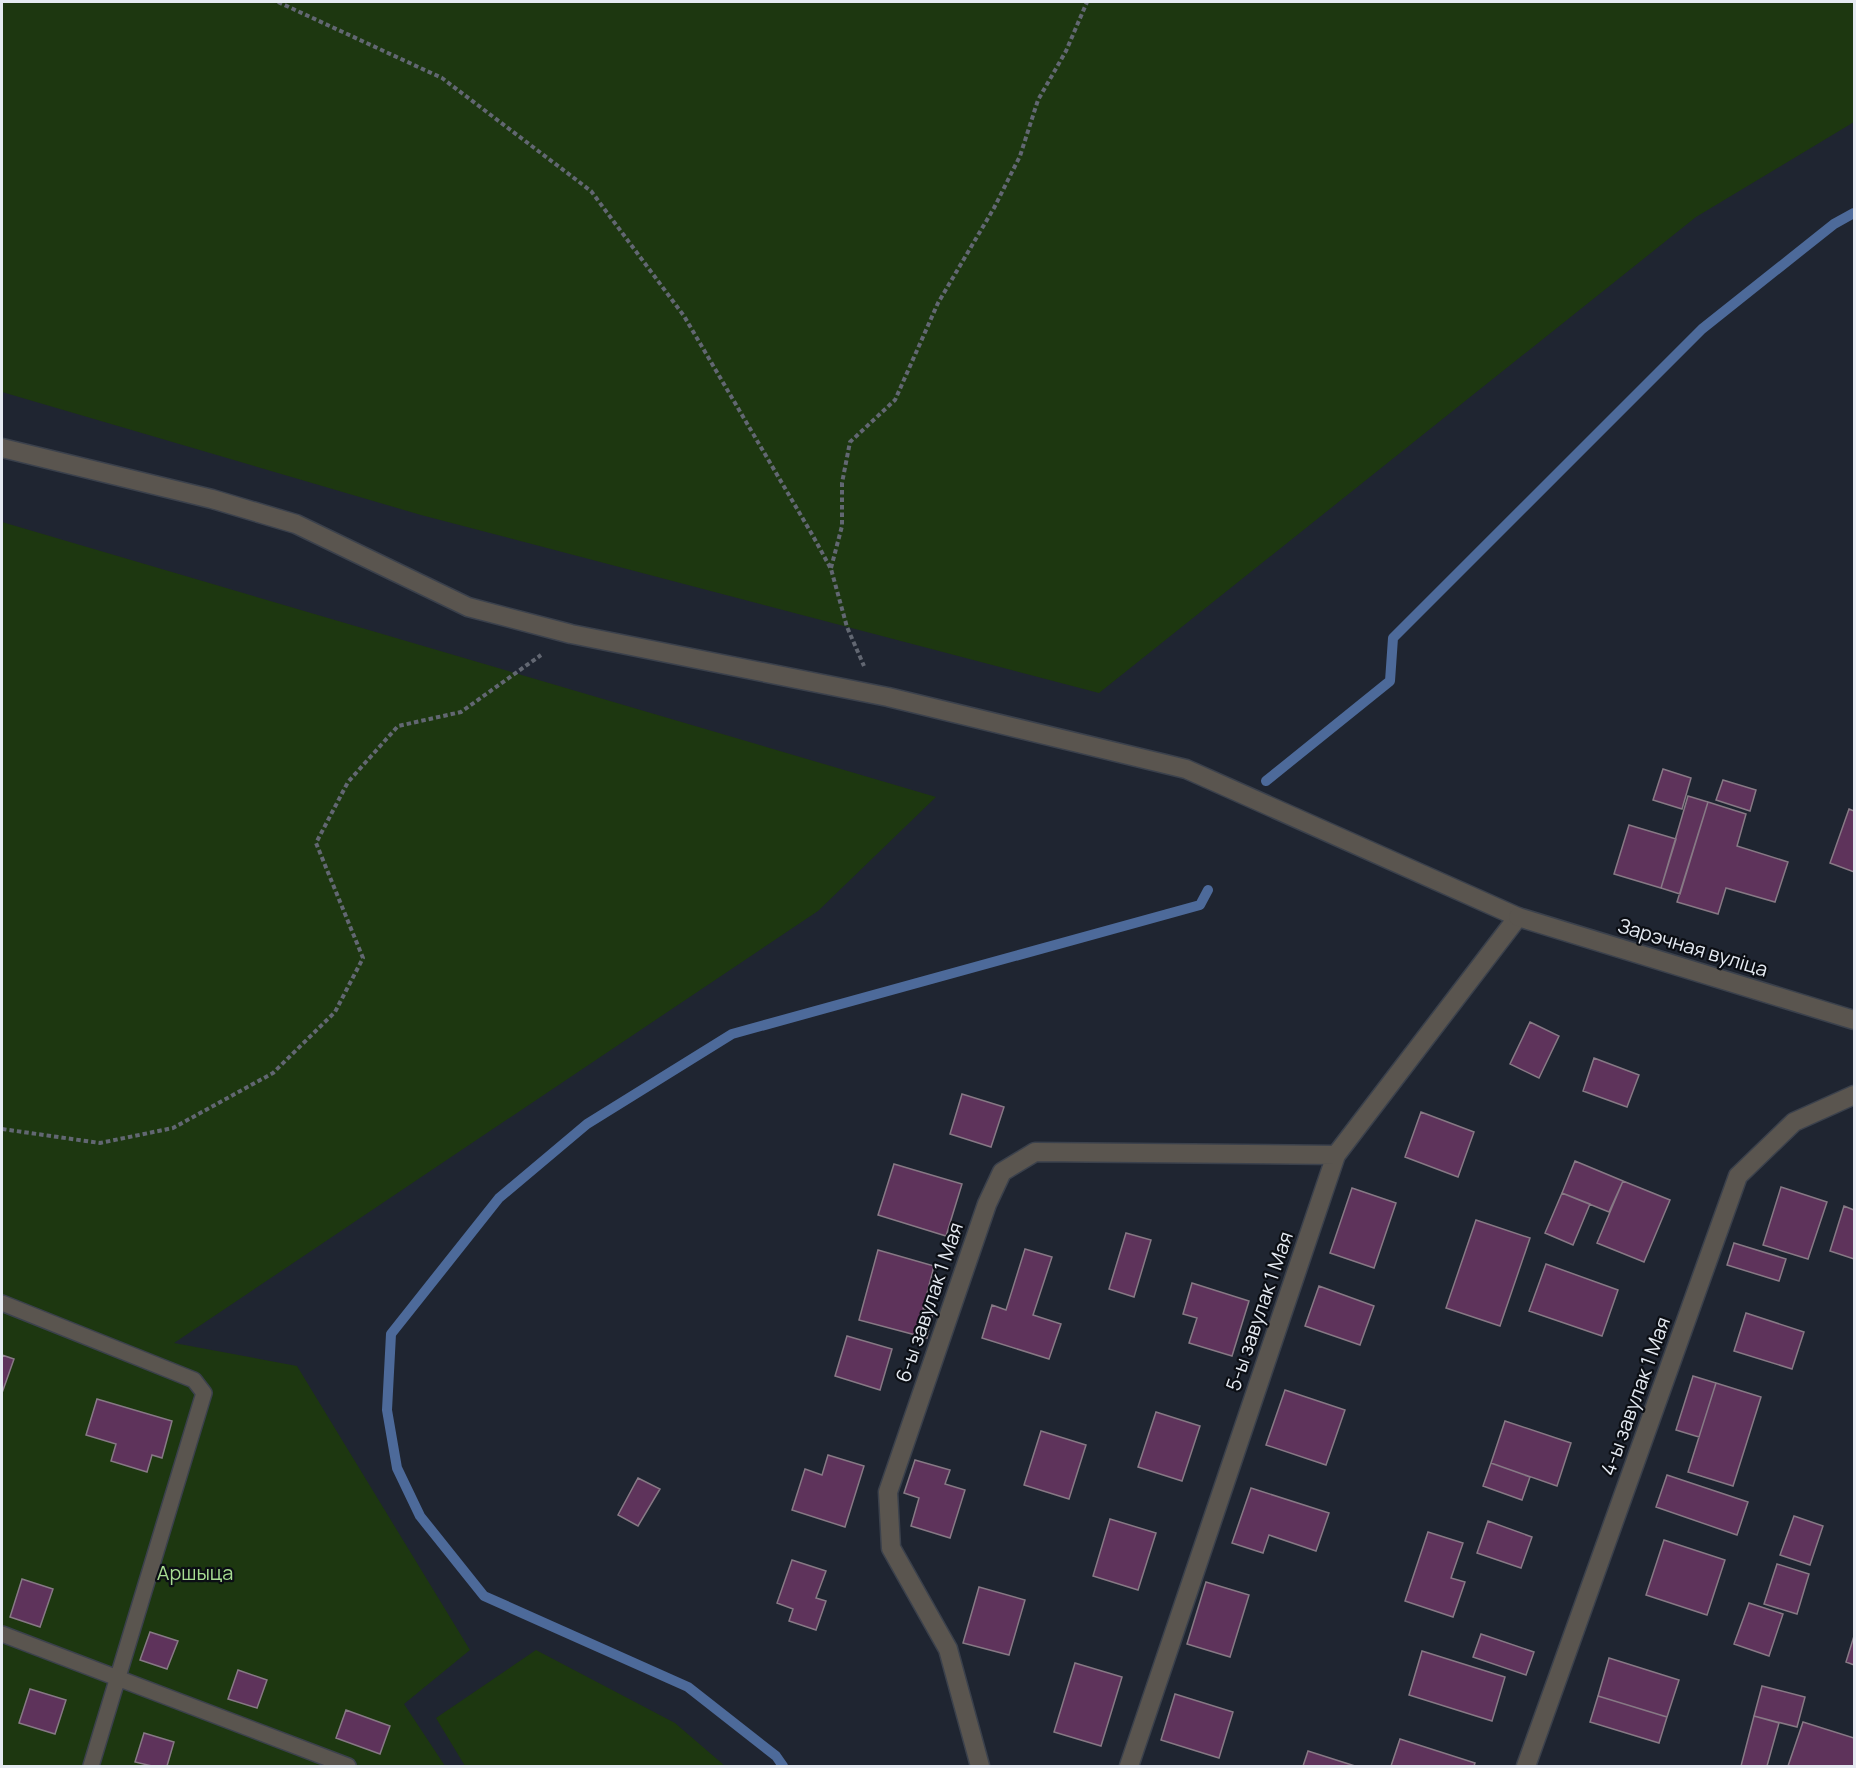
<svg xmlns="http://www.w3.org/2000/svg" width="1856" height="1768" viewBox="0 0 1856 1768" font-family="Manrope,sans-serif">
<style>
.green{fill:#1d3710}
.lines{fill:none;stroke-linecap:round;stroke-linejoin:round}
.stream{stroke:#4d6a9a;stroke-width:10}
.building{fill:#5e335b;stroke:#877985;stroke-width:1.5}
.service-casing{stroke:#3b414c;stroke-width:18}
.minor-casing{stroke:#3b414c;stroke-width:21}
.tertiary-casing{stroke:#3b414c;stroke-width:21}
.path{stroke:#626772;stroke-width:4;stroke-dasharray:4.5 3;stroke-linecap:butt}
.service{stroke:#5a554f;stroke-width:15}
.minor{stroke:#5a554f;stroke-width:18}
.tertiary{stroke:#5a554f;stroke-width:18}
.labels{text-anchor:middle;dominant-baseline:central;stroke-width:4.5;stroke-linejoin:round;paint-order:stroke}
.street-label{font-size:20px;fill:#e5eaf2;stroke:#0b0e14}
.park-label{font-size:20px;fill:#a7dc92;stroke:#0b0e14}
</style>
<rect width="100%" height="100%" fill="#1f2531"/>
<!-- green -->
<path class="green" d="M2 2H1854V122L1696 217 1099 693 421 515 2 392Z
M2 522 936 797 818 911 174 1343 297 1366 470 1650 404 1704 445 1766H2Z
M536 1650 675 1723 725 1766H465L436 1718Z"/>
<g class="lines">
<!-- stream -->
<path class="stream" d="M1266 781 1390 681 1393 638 1702 329 1834 224 1854 213
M783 1766 776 1756 688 1687 484 1596 420 1516 397 1468 387 1410 391 1334 499 1198 587 1124 732 1034 1200 905 1208 890"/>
</g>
<!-- building -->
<path class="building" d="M1663 769 1691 778 1682 809 1653 800Z
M1723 780 1756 790 1750 811 1716 800Z
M1688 796 1708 802 1680 894 1661 888Z
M1708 802 1746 814 1737 846 1788 862 1775 902 1726 888 1718 914 1677 902Z
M1849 809 1854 811V872L1830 863Z
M1629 825 1676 839 1661 888 1614 874Z
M1530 1022 1559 1036 1539 1078 1510 1064Z
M1594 1058 1639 1075 1627 1107 1583 1091Z
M962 1094 1004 1107 991 1147 950 1134Z
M1421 1112 1474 1132 1458 1177 1405 1157Z
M1575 1161 1623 1181 1609 1212 1562 1193Z
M894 1164 962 1184 946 1236 878 1215Z
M1623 1181 1670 1200 1644 1262 1597 1243Z
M1781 1187 1827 1202 1808 1259 1763 1245Z
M1352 1188 1396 1203 1374 1268 1330 1253Z
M1562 1193 1590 1204 1573 1245 1545 1233Z
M1844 1206 1854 1210V1259L1830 1251Z
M1476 1220 1530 1238 1500 1326 1446 1308Z
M1126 1233 1151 1240 1134 1297 1109 1289Z
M1734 1243 1786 1259 1779 1281 1727 1265Z
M1025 1249 1052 1257 1033 1315 1061 1324 1049 1359 982 1338 992 1305 1006 1310Z
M878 1250 934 1266 923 1309 933 1312 927 1338 859 1320Z
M1546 1264 1618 1290 1602 1336 1529 1311Z
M1192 1283 1249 1301 1232 1356 1189 1343 1197 1318 1183 1314Z
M1319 1286 1374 1306 1360 1345 1305 1326Z
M1746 1313 1804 1332 1792 1369 1734 1351Z
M847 1336 892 1349 880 1390 835 1376Z
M2 1355 14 1359 2 1393Z
M1693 1376 1716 1383 1699 1437 1676 1430Z
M1716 1383 1761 1397 1733 1486 1688 1472Z
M1285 1390 1345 1410 1326 1465 1266 1445Z
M97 1399 172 1421 162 1458 152 1455 147 1472 111 1461 116 1444 86 1435Z
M1156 1412 1200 1426 1182 1481 1138 1467Z
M1505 1421 1571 1443 1557 1486 1491 1463Z
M1041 1431 1086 1445 1069 1499 1024 1485Z
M828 1455 864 1466 845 1527 792 1510 805 1469 822 1475Z
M915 1460 950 1470 945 1484 965 1490 950 1538 911 1526 919 1498 904 1493Z
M1491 1463 1530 1477 1522 1500 1483 1486Z
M1667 1475 1748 1502 1737 1535 1656 1507Z
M638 1478 660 1489 638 1526 618 1515Z
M1251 1488 1329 1513 1316 1551 1269 1535 1263 1553 1232 1543Z
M1794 1516 1823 1526 1810 1565 1780 1555Z
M1110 1519 1156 1533 1138 1590 1093 1576Z
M1488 1521 1532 1537 1521 1568 1477 1553Z
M1428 1532 1463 1543 1451 1578 1465 1582 1453 1617 1405 1601Z
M1664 1540 1725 1560 1707 1615 1646 1595Z
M792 1560 826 1571 816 1598 826 1601 816 1630 789 1621 793 1609 777 1603Z
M1777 1564 1809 1574 1797 1614 1764 1604Z
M22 1579 53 1589 40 1627 10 1617Z
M1206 1582 1249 1595 1230 1657 1187 1644Z
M979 1587 1025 1600 1009 1655 963 1643Z
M1749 1603 1783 1614 1769 1656 1734 1644Z
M150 1632 178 1641 167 1669 140 1660Z
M1481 1634 1534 1652 1526 1675 1473 1657Z
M1854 1636V1665L1846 1662Z
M1422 1651 1505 1677 1492 1721 1409 1695Z
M1609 1658 1679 1680 1667 1717 1598 1696Z
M1075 1663 1122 1677 1101 1746 1054 1732Z
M238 1670 267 1680 257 1708 228 1699Z
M1762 1686 1805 1697 1797 1727 1754 1716Z
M30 1689 66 1700 55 1734 19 1723Z
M1175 1694 1233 1712 1219 1758 1161 1740Z
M1598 1696 1667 1717 1659 1743 1590 1722Z
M346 1710 390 1726 380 1754 336 1738Z
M1754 1716 1779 1723 1767 1766H1741Z
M1803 1722 1854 1738V1766H1788Z
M144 1733 174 1742 167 1766H152L135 1762Z
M1400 1739 1475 1763 1474 1766H1391Z
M1308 1751 1355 1766H1303Z"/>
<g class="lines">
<defs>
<path id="service" d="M2 1303 194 1380 204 1393 91 1766
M2 1634 348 1766"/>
<path id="minor" d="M2 448 212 499 296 524 468 607 571 634 888 697 1186 769 1518 917 1336 1155 1129 1766
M980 1766 948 1649 891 1548 888 1492 987 1204 1002 1172 1035 1152 1336 1155
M1526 1766 1738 1176 1794 1122 1854 1095"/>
<path id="tertiary" d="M1518 917 1854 1020"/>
</defs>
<!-- service casing -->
<use href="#service" class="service-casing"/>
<!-- minor casing -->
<use href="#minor" class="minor-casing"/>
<!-- tertiary casing -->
<use href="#tertiary" class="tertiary-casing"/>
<!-- path -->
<path class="path" d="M278 2 442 78 591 191 684 316 813 536 831 569 847 627 864 666
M831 568 842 526V483L850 442 895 400 938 303 994 208 1020 156 1038 100 1066 51 1087 2
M2 1129 100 1143 173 1128 273 1073 335 1012 363 958 316 843 348 782 398 726 461 712 541 655"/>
<!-- service -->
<use href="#service" class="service"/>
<!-- minor -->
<use href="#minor" class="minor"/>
<!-- tertiary -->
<use href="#tertiary" class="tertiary"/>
</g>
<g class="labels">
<!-- street labels -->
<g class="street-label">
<text transform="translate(1693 947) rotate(17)">Зарэчная вуліца</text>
<text transform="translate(929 1302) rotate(-71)">6-ы завулак 1 Мая</text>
<text transform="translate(1259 1311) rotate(-71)">5-ы завулак 1 Мая</text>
<text transform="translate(1635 1396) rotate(-70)">4-ы завулак 1 Мая</text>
</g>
<!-- park labels -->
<g class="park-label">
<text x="195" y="1572">Аршыца</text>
</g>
</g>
<!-- border -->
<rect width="1856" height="1768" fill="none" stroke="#e5eaf2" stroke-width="6"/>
</svg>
